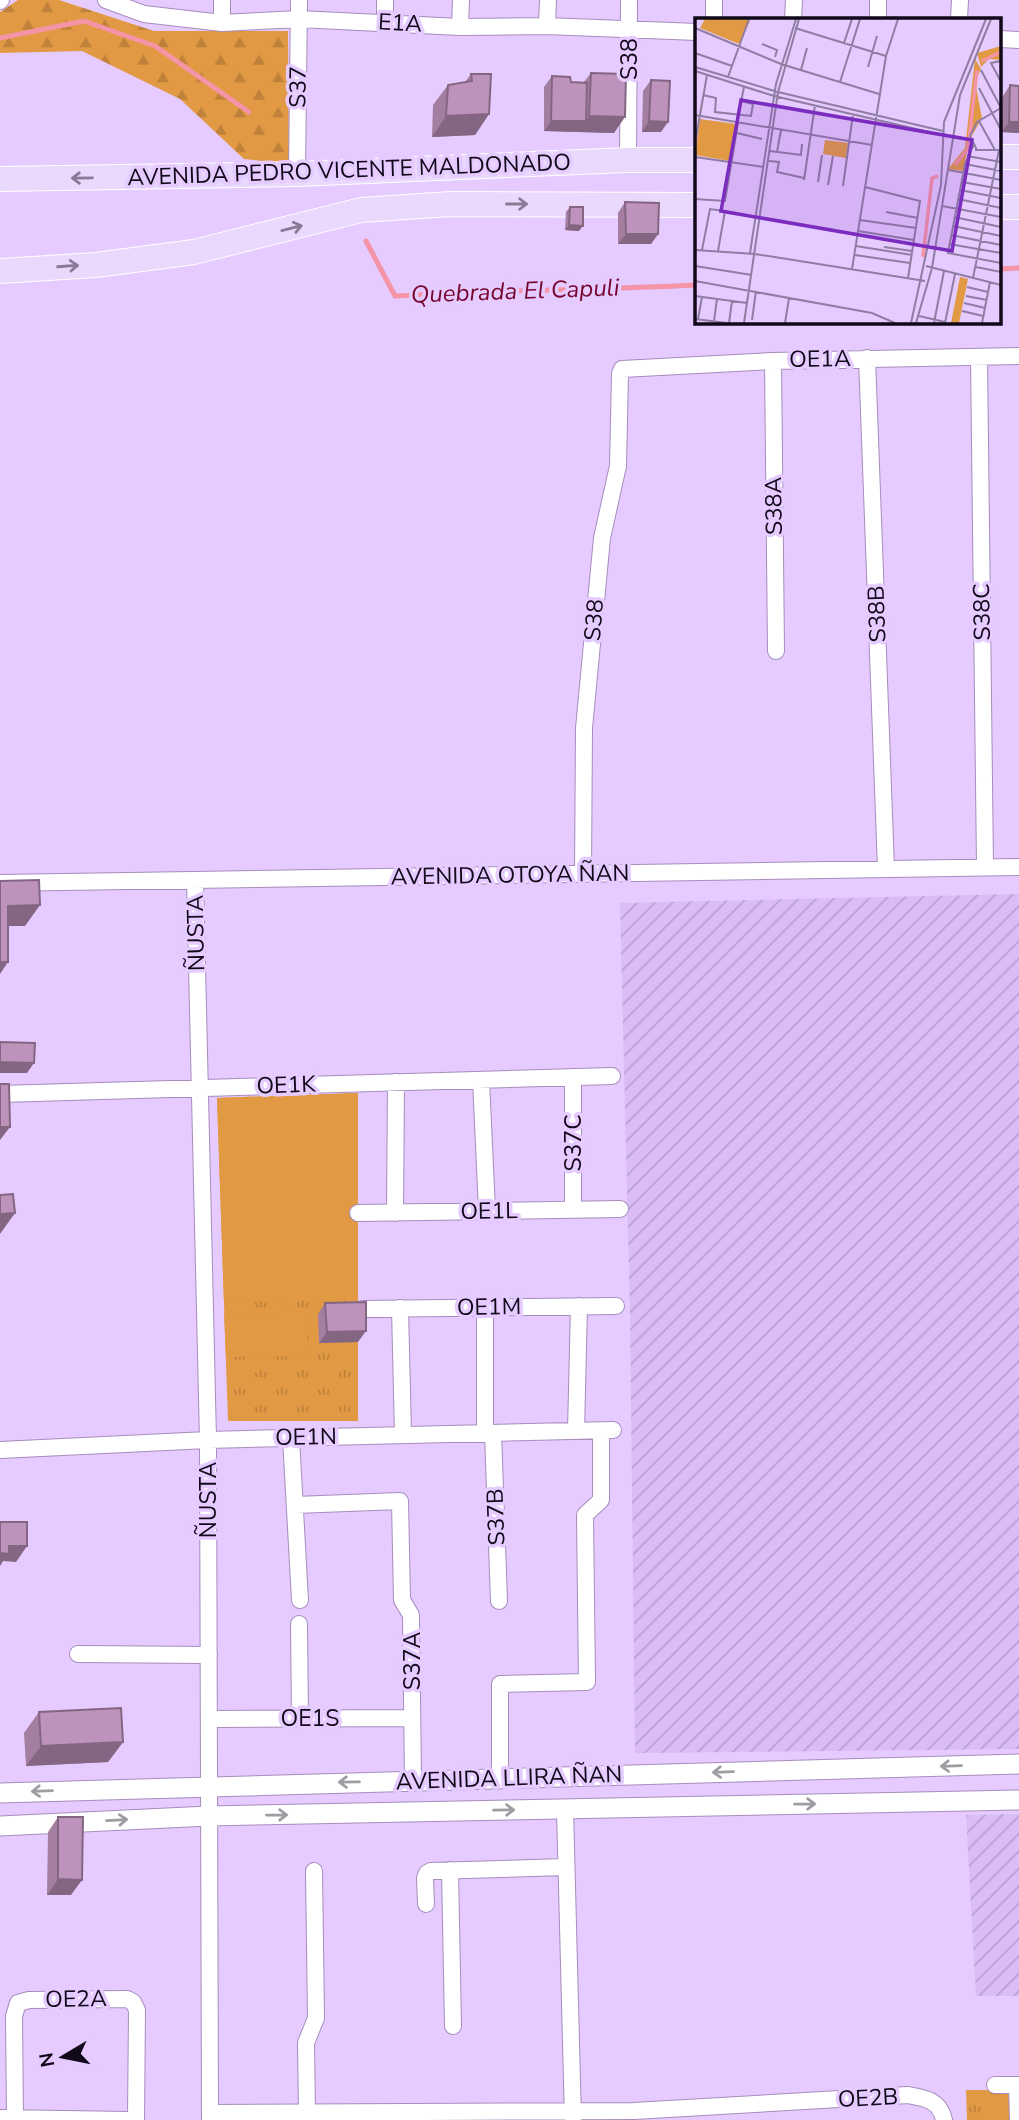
<svg xmlns="http://www.w3.org/2000/svg" width="1019" height="2120" viewBox="0 0 1019 2120" font-family="'Nunito Sans',sans-serif">
<style>
.industrial{fill:url(#industrial-furrows)}
.grass{fill:url(#grass-tufts)}
.forest{fill:url(#forest-firs)}
.pitch{fill:#e19943}
.lines{fill:none;stroke-linecap:round;stroke-linejoin:round}
.stream{stroke:#f593a7;stroke-width:5}
.minor-casing{stroke:#a68dbe;stroke-width:18}
.tertiary-casing{stroke:#a68dbe;stroke-width:21}
.primary-casing{stroke:#fff;stroke-width:26}
.minor{stroke:#fff;stroke-width:16}
.tertiary{stroke:#fff;stroke-width:19}
.primary{stroke:#ebd8fd;stroke-width:24}
.wall{fill:#a37ea1}
.shaded-wall{fill:#846683}
.building{fill:#bd92bb;stroke:#846683;stroke-width:2}
.oneway{stroke:#897a96}
.oneway2{stroke:#a09ca3}
.labels{text-anchor:middle;dominant-baseline:central;stroke-width:7;stroke-linejoin:round;paint-order:stroke}
.street-label{font-size:23px;fill:#110819;stroke:#e5cbff}
.water-label{font-size:24px;font-style:italic;fill:#770531;stroke:#e5cbff}
.inset-river{fill:none;stroke:#f593a7;stroke-width:3.5}
.inset-road{fill:none;stroke:#907da3;stroke-width:2}
.view{fill:#7b2cbf;fill-opacity:0.15;stroke:#7b2cbf;stroke-width:3.5}
.inset-edge{fill:none;stroke:#110819;stroke-width:3.5}
</style>
<defs>
<pattern id="industrial-furrows" width="10" height="10" patternUnits="userSpaceOnUse" patternTransform="scale(1.75)"><rect width="10" height="10" fill="#dabcf7"/><path d="M-1 1l2-2M0 10L10 0M9 11l2-2" fill="none" stroke="#baa0d3"/></pattern>
<pattern id="grass-tufts" width="24" height="20" patternUnits="userSpaceOnUse" patternTransform="scale(1.75)"><rect width="24" height="20" fill="#e19943"/><path d="M3 7l-1-3M5 7V3M7 7l1-3M15 17l-1-3M17 17v-4M19 17l1-3" fill="none" stroke="#c0823a"/></pattern>
<pattern id="forest-firs" width="22" height="20" patternUnits="userSpaceOnUse" patternTransform="scale(1.75)"><rect width="22" height="20" fill="#e19943"/><path d="M5 1l3.5 6h-7zM16 11l3.5 6h-7z" fill="#c0823a"/></pattern>
</defs>
<rect width="100%" height="100%" fill="#e5cbff"/>
<!-- industrial -->
<path class="industrial" d="M1019 894V1749L635 1753 630 1312 620 903Z
M1019 1814V1996H976L966 1815Z"/>
<!-- grass -->
<path class="grass" d="M358 1093V1421H228L217 1098Z
M966 2090H1010L1011 2120H967Z"/>
<!-- forest -->
<path class="forest" d="M18 0H59L154 31H288L289 164 244 159 180 99 82 51 0 53V12Z"/>
<!-- pitch -->
<path class="pitch" d="M358 1093V1299L224 1303 217 1098Z
M306 1311 308 1356 226 1357 224 1314Z"/>
<g class="lines">
<!-- stream -->
<path class="stream" d="M0 38 84 21 155 46 249 112
M366 241 395 296C496 290 596 290 697 285
M1000 269 1019 268"/>
<defs>
<path id="minor" d="M106 0 144 14 222 23 299 19 460 27 547 26 697 32
M0 1 1 0
M714 19V0
M793 19 794 0
M878 19V0
M959 19 960 0
M385 22V0
M222 23V0
M547 26 548 0
M460 27 461 0
M1000 39 1019 40
M628 160 629 0
M297 174 299 0
M979 357 985 867
M867 358 886 869
M773 361 776 651
M583 874 584 728 602 538 618 466 620 374 622 369 773 361 1019 356
M195 880 208 1440 210 2120
M0 883 1019 867
M573 1077V1210
M481 1080 487 1211
M0 1094 612 1076
M358 1213 620 1209
M395 1213 396 1082
M400 1308 403 1435
M362 1309 616 1306
M576 1431 579 1306
M485 1433V1307
M493 1433 499 1601
M291 1438 300 1600
M0 1450 208 1440 613 1430
M295 1505 400 1501 402 1600 411 1615 413 1780
M299 1624 300 1718
M78 1654 209 1655
M209 1719 412 1718
M500 1778V1684L587 1682 585 1515 601 1500V1431
M565 1809 573 2120
M450 1870 453 2026
M426 1904 425 1878 427 1873 431 1871 566 1867
M995 2085H1019
M1017 2085 1018 2120
M210 2113 634 2111 908 2095C925 2098 940 2100 944 2120
M307 2113 306 2043 316 2018 314 1871
M0 2118 128 2120
M15 2119 14 2016 18 2003 29 2000 127 1999 133 2002 137 2010 136 2120"/>
<path id="tertiary" d="M0 1793 1019 1764
M0 1826 209 1816 1019 1800"/>
<path id="primary" d="M1000 157H1019
M0 179 297 174 628 160H697
M1000 207H1019
M0 271 96 265 194 252 361 210 451 204 697 205"/>
</defs>
<!-- minor casing -->
<use href="#minor" class="minor-casing"/>
<!-- tertiary casing -->
<use href="#tertiary" class="tertiary-casing"/>
<!-- primary casing -->
<use href="#primary" class="primary-casing"/>
<!-- minor -->
<use href="#minor" class="minor"/>
<!-- tertiary -->
<use href="#tertiary" class="tertiary"/>
<!-- primary -->
<use href="#primary" class="primary"/>
</g>
<!-- wall -->
<path class="wall" d="M591 73 614 133 544 131V87L552 76 571 82 583 83Z
M471 74 489 114 475 135 432 137 433 105 448 85 465 82Z
M651 80 661 132H642L643 91Z
M1010 85 1019 133 1002 132 1003 96Z
M625 202 658 234 651 244H618V213Z
M570 207 579 231 565 230 566 212Z
M325 1303 358 1342 319 1343 318 1314Z
M39 1712 123 1742 108 1762 26 1766 24 1733Z
M58 1817 71 1895H47L48 1832Z"/>
<!-- shaded-wall -->
<path class="shaded-wall" d="M489 114 475 135 432 137 446 116Z
M589 116 625 117 614 133 544 131 551 121H586Z
M649 121 668 122 661 132H642Z
M1009 122H1019V133L1002 132Z
M569 225 583 226 579 231 565 230Z
M626 234H658L651 244H618Z
M40 905 25 926H0L8 906Z
M0 962H8L0 974Z
M0 1062 34 1063 27 1073H0Z
M0 1127H10L0 1140Z
M15 1213 0 1234V1214Z
M366 1331 358 1342 319 1343 327 1332Z
M9 1546H27L16 1562 3 1561 0 1566V1553Z
M123 1742 108 1762 26 1766 41 1746Z
M58 1879 82 1880 71 1895H47Z"/>
<!-- building -->
<path class="building" d="M591 73 626 74 625 117 589 116Z
M471 74H491L489 114 446 116 448 85 472 81Z
M552 76 570 77 571 82 587 83 586 121H551Z
M651 80 670 81 668 122 649 121Z
M1010 85 1019 86V122H1009Z
M625 202 659 203 658 234H626Z
M570 207H583V226L569 225Z
M39 880 40 905 8 906V962H0V881Z
M0 1042 35 1043 34 1063 0 1062Z
M0 1084H9L10 1127H0Z
M13 1194 15 1213 0 1214V1195Z
M366 1302V1331L327 1332 325 1303Z
M0 1522H27V1546H9V1554L0 1553Z
M121 1708 123 1742 41 1746 39 1712Z
M58 1817H83L82 1880 58 1879Z"/>
<!-- one-way arrows -->
<defs><path id="oneway-shaft" d="M-6 0H5M1.5-3L5.5 0L1.5 3" fill="none" stroke-width="1.6" stroke-linecap="round" stroke-linejoin="round" transform="scale(1.75)"/></defs>
<g class="oneway">
<use href="#oneway-shaft" transform="translate(82 178) rotate(179)"/>
<use href="#oneway-shaft" transform="translate(517 204)"/>
<use href="#oneway-shaft" transform="translate(292 228) rotate(-14)"/>
<use href="#oneway-shaft" transform="translate(68 266) rotate(-4)"/>
</g>
<g class="oneway2">
<use href="#oneway-shaft" transform="translate(951 1766) rotate(178)"/>
<use href="#oneway-shaft" transform="translate(723 1772) rotate(178)"/>
<use href="#oneway-shaft" transform="translate(349 1782) rotate(179)"/>
<use href="#oneway-shaft" transform="translate(42 1791) rotate(178)"/>
<use href="#oneway-shaft" transform="translate(805 1804) rotate(-1)"/>
<use href="#oneway-shaft" transform="translate(504 1810) rotate(-1)"/>
<use href="#oneway-shaft" transform="translate(277 1815) rotate(-1)"/>
<use href="#oneway-shaft" transform="translate(117 1820) rotate(-3)"/>
</g>
<g class="labels">
<!-- street labels -->
<g class="street-label">
<text transform="translate(400 23) rotate(3)">E1A</text>
<text transform="translate(629 59) rotate(-90)">S38</text>
<text transform="translate(298 87) rotate(-89)">S37</text>
<text transform="translate(349 170) rotate(-2)">AVENIDA PEDRO VICENTE MALDONADO</text>
<text transform="translate(820 359) rotate(-1)">OE1A</text>
<text transform="translate(774 506) rotate(-91)">S38A</text>
<text transform="translate(982 612) rotate(-91)">S38C</text>
<text transform="translate(877 614) rotate(-92)">S38B</text>
<text transform="translate(594 620) rotate(-85)">S38</text>
<text transform="translate(510 875) rotate(-1)">AVENIDA OTOYA ÑAN</text>
<text transform="translate(196 933) rotate(-91)">ÑUSTA</text>
<text transform="translate(286 1085) rotate(-2)">OE1K</text>
<text transform="translate(573 1143) rotate(-90)">S37C</text>
<text transform="translate(489 1211) rotate(-1)">OE1L</text>
<text transform="translate(489 1307) rotate(-1)">OE1M</text>
<text transform="translate(306 1437) rotate(-1)">OE1N</text>
<text transform="translate(208 1500) rotate(-90)">ÑUSTA</text>
<text transform="translate(496 1517) rotate(-92)">S37B</text>
<text transform="translate(412 1661) rotate(-90)">S37A</text>
<text x="310" y="1718">OE1S</text>
<text transform="translate(509 1778) rotate(-2)">AVENIDA LLIRA ÑAN</text>
<text transform="translate(76 1999) rotate(-1)">OE2A</text>
<text transform="translate(868 2098) rotate(-3)">OE2B</text>
</g>
<!-- water labels -->
<g class="water-label">
<text transform="translate(515 291) rotate(-2)">Quebrada El Capuli</text>
</g>
</g>
<!-- overview -->
<g transform="translate(695 18)">
<rect width="306" height="306" fill="#e5cbff"/>
<path d="M10 1H50L55 3 44 26 5 10ZM306 28V42L294 41 286 49 282 35ZM5 101 41 106 35 143 0 137ZM265 259 273 261 264 305H256Z" fill="#e19943"/>
<path d="M280 41 286 51 280 64 287 100 275 121 268 153 253 151 270 130Z" fill="#e19943"/>
<path d="M130 122 153 125 151 140 128 136Z" fill="#e19943"/>
<path class="inset-river" d="M287 43 306 34M260 147 273 131 282 52M228 239 237 160 243 158"/>
<path class="inset-road" d="M0 10 86 46 184 76M100 10 191 38M149 25 157 1M67 26 82 32 80 39M0 35 37 48M306 43 296 45 306 64M0 49 83 74 248 113M173 49 182 18M106 52 112 30M286 52 306 90M0 53 79 78 247 117M33 59 54 1M145 64 165 1M284 70 306 112M8 77 21 80 20 94 56 98 58 86 46 83M0 97 177 127M284 103 300 132M42 104 49 69M42 115 67 121M0 125 12 57M279 126 270 146 253 235 306 245M280 132H306M282 132 275 118 282 104 306 90M75 133 106 137 107 126M82 134 86 112M272 138 306 144M0 139 69 149M74 143 84 144 82 154 109 160M270 146 306 153M254 152 306 162M109 162 120 87M123 164 127 137M267 164 306 171M133 167 138 138M148 168 158 96M170 169 225 183 213 260M265 172 306 180M0 181 30 183 43 105M263 181 306 190M247 188 306 199M191 194 223 200M259 199 306 209M165 202 221 210M258 208 306 218M163 213 219 222M256 217 306 227M254 226 306 235M161 228 217 237M189 229 217 233M0 232 60 236 230 263M7 232 15 191 30 193M23 233 30 193M55 235 81 66 101 1M160 237 215 245M0 248 57 257M231 248 306 267M281 249 306 254M157 251 191 38 203 1M278 260 304 132M0 263 177 295 200 305M272 269 293 274M0 278 52 285M271 278 292 282M269 285 290 290M267 293 288 298M224 298 250 304M0 301 32 305M3 301 7 279M57 302 61 273M19 303 22 281M34 305 37 283M49 305 83 74 104 1M90 305 94 280M216 305 246 167 249 104 291 1M221 305 237 250 265 77 296 1M239 305 249 253M250 305 260 256M287 305 295 264"/>
<path class="view" d="M46 82 277 122 257 233 26 193Z"/>
<rect width="306" height="306" class="inset-edge"/>
</g>
<!-- north arrow -->
<g transform="translate(63 2057) rotate(260)" stroke="#e5cbff" stroke-width="5" paint-order="stroke">
<path d="M0-5L12 26L0 18L-12 26Z" fill="#110819"/>
<text y="-10" font-size="19" font-weight="bold" text-anchor="middle" fill="#110819">N</text>
</g>
</svg>
